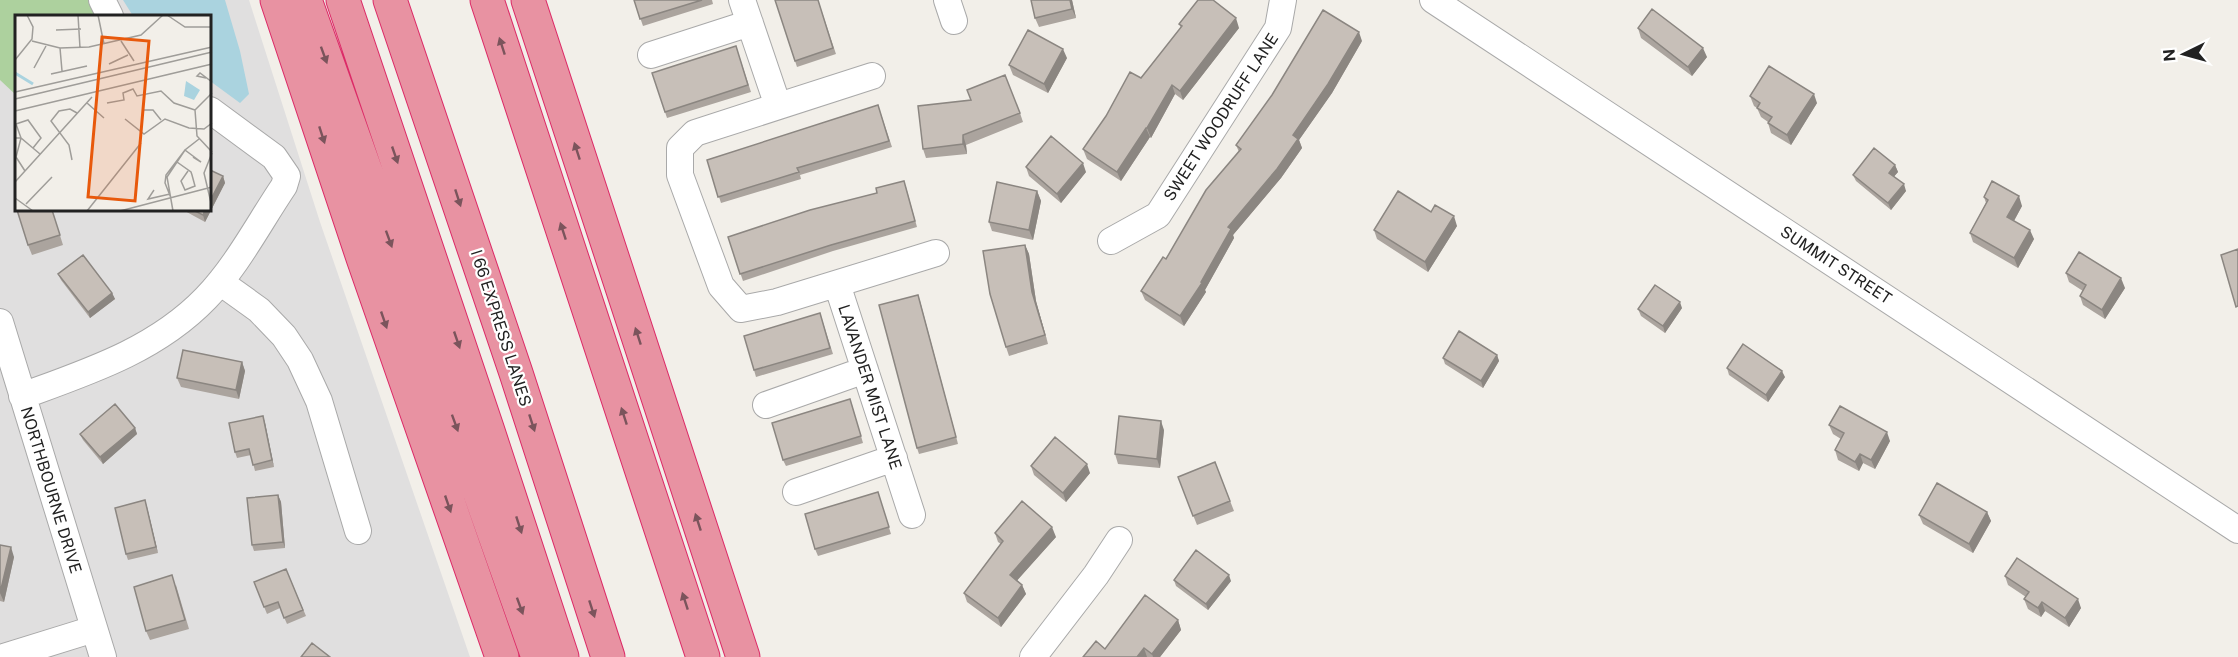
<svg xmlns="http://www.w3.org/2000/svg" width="2238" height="657" viewBox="0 0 2238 657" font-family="'Public Sans',sans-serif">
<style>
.residential{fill:#e0dfdf;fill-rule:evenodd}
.forest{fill:#add19e}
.water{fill:#aad3df}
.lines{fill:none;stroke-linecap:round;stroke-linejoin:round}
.minor-casing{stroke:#a9a9a9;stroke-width:28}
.highway-casing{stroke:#dc2a67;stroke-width:35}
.minor{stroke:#fff;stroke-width:26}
.highway{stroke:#e892a2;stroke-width:33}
.wall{fill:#aba49e}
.shaded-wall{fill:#8b8681}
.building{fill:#c7bfb8;stroke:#8b8681;stroke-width:1.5}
.oneway{fill:#7b545c}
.labels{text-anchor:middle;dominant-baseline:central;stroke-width:4.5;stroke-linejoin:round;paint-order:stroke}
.street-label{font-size:16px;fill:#222;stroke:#fff}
.inset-river{fill:none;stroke:#aad3df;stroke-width:3}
.inset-road{fill:none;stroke:#9f9d99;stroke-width:1.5}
.view{fill:#e8590c;fill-opacity:0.15;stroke:#e8590c;stroke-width:3}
.inset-edge{fill:none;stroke:#222;stroke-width:3}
</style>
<rect width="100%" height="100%" fill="#f2efe9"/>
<!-- residential -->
<path class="residential" d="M0 0H249L320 222 470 657H0ZM16 16H210V210H16Z"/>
<!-- forest -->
<path class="forest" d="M0 0H88L98 16H16V95L0 80Z"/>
<!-- water -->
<path class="water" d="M123 0H225L240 51 249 94 240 103 210 81V16H133Z"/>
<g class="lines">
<defs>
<path id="minor" d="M102 0 110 16
M742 0 778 106
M947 0 954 21
M1433 0 2238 530
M651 55 750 23
M872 76 695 133 680 148V175L721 286 741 309 777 302 936 253
M1111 241 1158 215 1278 28 1283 0
M220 282 259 310 284 336 300 360 319 401 358 531
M837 284 912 515
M0 322 103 657
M22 396C88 372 156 350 206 298 237 266 259 223 284 186L287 176 274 157 210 110
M766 405 865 370
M796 492 894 458
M4 657 94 629
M1033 657 1096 575 1119 540"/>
<path id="highway" d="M277 0 363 258 502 657
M305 0 538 657
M343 0 487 428 562 657
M390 0 516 373 608 657
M487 0 703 657
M528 0 743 657"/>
</defs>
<!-- minor casing -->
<use href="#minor" class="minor-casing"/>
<!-- highway casing -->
<use href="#highway" class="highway-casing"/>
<!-- minor -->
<use href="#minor" class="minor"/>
<!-- highway -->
<use href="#highway" class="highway"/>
</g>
<!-- wall -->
<path class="wall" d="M634 0H712L713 4 643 26Z
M775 0H818L836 54 797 67Z
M1072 0 1076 18 1039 27 1035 18Z
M1179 24 1239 28 1183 100 1175 94 1151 138 1150 137 1121 181 1087 159 1083 149 1181 28Z
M1638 28 1707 57 1692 76 1641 38Z
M1362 41 1332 93 1299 140 1302 148 1281 178 1233 235 1234 238 1205 290 1206 292 1184 326 1145 300 1141 291 1166 259 1239 152 1236 145Z
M736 46 751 92 667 118 665 112Z
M1067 58 1048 93 1013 75 1009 65Z
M1750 96 1817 103 1791 145 1771 133 1768 123V122L1761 117 1757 108 1754 106Z
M971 100 1020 113 1023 122 966 145 967 154 926 158 923 149Z
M878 105 892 147 800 175 801 179 721 203 707 160Z
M1895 165 1898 172 1894 176 1906 191 1891 210 1856 181 1853 175Z
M1026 167 1086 172 1061 203 1029 176Z
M223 176 225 183 205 222 183 210H210Z
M906 187 917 227 833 251 743 281 728 237Z
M1037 191 1041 201 1033 240 992 231 989 222Z
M1984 197 2022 206 2014 221 2034 239 2018 268 1973 242 1970 233 1986 203Z
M52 210 63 245 32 255 28 245Z
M1431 212 1457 226 1428 272 1377 239 1374 230Z
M1025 245 1029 254 1036 301 1048 344 1009 356 1006 347Z
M2066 273 2125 288 2105 319 2083 305 2080 296 2083 291 2069 282Z
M58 274 112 293 115 299 90 318 61 280Z
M918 295 958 444 919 454 917 448Z
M1682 308 1665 333 1641 316 1638 309Z
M820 313 833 354 756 377 754 370Z
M1497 355 1499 361 1483 388 1445 364 1443 358Z
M242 362 245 371 239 399 181 387 177 378Z
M1727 368 1785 377 1768 402 1729 375Z
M852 405 863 443 786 466 783 460Z
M263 416 265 423 274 467 255 471 251 455 237 458 235 452Z
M1829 425 1890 441 1875 469 1863 463 1859 471 1838 460 1835 450 1841 439 1833 434Z
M135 428 137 434 103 464 83 440 80 434Z
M1164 430 1160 468 1118 464 1115 454Z
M1215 462 1234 511 1197 525 1178 477Z
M1031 466 1090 473 1066 502 1034 475Z
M878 492 891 534 818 556 815 549Z
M278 495 281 502 285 548 254 551 252 545Z
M147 507 158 553 128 560 126 554Z
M1987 512 1991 521 1973 553 1923 524 1919 515Z
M995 533 1056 537 1017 580 1022 585 1026 594 1001 627 967 602 964 593 1001 544 998 542Z
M0 545 14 557 4 602 0 601Z
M286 569 306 616 287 624 280 608 267 614 254 582Z
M2005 576 2081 608 2069 627 2045 611 2041 617 2028 609 2024 599 2026 597 2008 585Z
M1174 580 1231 581 1208 610 1176 586Z
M176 585 189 629 150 640 146 631Z
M1178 620 1181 630 1160 657H1083Z"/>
<!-- shaded-wall -->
<path class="shaded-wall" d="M1070 0H1072L1076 18 1072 9Z
M1236 18 1239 28 1183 100 1180 91Z
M1359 32 1362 41 1332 93 1299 140 1302 148 1281 178 1233 235 1234 238 1205 290 1206 292 1184 326 1180 316 1201 282 1228 227 1293 135Z
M1703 48 1707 57 1692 76 1688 67Z
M1063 49 1067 58 1048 93 1044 84Z
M1172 85 1175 94 1151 138 1147 128Z
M1814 94 1817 103 1791 145 1787 135Z
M1146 128 1150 137 1121 181 1117 172Z
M963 135 966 145 967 154 963 144Z
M1083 163 1086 172 1061 203 1057 194Z
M1895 165 1898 172 1892 179 1889 173Z
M223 176 225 183 205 222 203 215 205 210H210V201Z
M1904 184 1906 191 1891 210 1888 203Z
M1037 191 1041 201 1033 240 1029 230Z
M2019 196 2022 206 2011 226 2007 217Z
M1454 216 1457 226 1428 272 1425 262Z
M2030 230 2034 239 2018 268 2014 258Z
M1025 245 1029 254 1036 301 1048 344 1032 292Z
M2121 278 2125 288 2105 319 2102 310Z
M112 293 115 299 90 318 88 312Z
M918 295 920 301 958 444 956 437Z
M1680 302 1682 308 1665 333 1663 326Z
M1497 355 1499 361 1483 388 1481 381Z
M242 362 245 371 239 399 236 390Z
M1782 371 1785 377 1768 402 1766 395Z
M263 416 265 423 274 467 272 460Z
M1161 421 1164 430 1160 468 1157 459Z
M135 428 137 434 103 464 100 457Z
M1887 432 1890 441 1875 469 1871 460Z
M1860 454 1863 463 1859 471 1855 462Z
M1087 464 1090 473 1066 502 1063 493Z
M278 495 281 502 285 548 283 542Z
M145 500 147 507 158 553 156 547Z
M1987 512 1991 521 1973 553 1969 544Z
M1052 527 1056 537 1013 585 1010 575Z
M11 547 14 557 4 602 0 593Z
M1229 575 1231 581 1208 610 1206 604Z
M1022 585 1026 594 1001 627 998 618Z
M2078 599 2081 608 2069 627 2065 618Z
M2042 602 2045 611 2041 617 2038 608Z
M1178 620 1181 630 1160 657H1153L1152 654Z
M1144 648 1147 657H1137Z"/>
<!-- building -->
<path class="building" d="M634 0H702L640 19Z
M775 0H818L833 48 795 61Z
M1031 0H1070L1072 9 1035 18Z
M1198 0H1213L1236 18 1180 91 1172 85 1147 128H1146L1117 172 1083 149 1106 116 1130 72 1141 78 1182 26 1179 24Z
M1652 9 1703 48 1688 67 1638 28Z
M1323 10 1359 32 1328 84 1293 135 1298 139 1277 169 1228 227 1231 229 1201 282 1202 283 1180 316 1141 291 1163 257 1166 259 1206 190 1241 149 1236 145 1272 95Z
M1028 30 1063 49 1044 84 1009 65Z
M736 46 748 85 665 112 652 73Z
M1769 66 1814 94 1787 135 1768 123 1772 117 1757 108 1760 103 1750 96Z
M1005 75 1020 113 963 135V144L923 149 918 106 971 100 967 90Z
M878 105 889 141 797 168 799 172 718 197 707 160Z
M1051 136 1083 163 1057 194 1026 167Z
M1874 148 1895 165 1889 173 1904 184 1888 203 1853 175Z
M210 170 223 176 210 201Z
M904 181 915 221 831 245 740 274 728 237 810 210 877 193 876 188Z
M1992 181 2019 196 2007 217 2030 230 2014 258 1970 233 1988 200 1984 197Z
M997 182 1037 191 1029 230 989 222Z
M1398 191 1431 212 1435 205 1454 216 1425 262 1374 230Z
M17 210H52L60 235 28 245Z
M193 210H205L203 215Z
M1025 245 1032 292 1045 335 1006 347 990 294 983 251Z
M2238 249V306L2236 307 2221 255Z
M2079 252 2121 278 2102 310 2080 296 2086 285 2066 273Z
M83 255 112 293 88 312 58 274Z
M1655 285 1680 302 1663 326 1638 309Z
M918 295 956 437 917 448 879 305Z
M820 313 830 348 754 370 744 336Z
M1459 331 1497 355 1481 381 1443 358Z
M1743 344 1782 371 1766 395 1727 368Z
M183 350 242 362 236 390 177 378Z
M850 399 861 436 783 460 772 423Z
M115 404 135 428 100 457 80 434Z
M1840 406 1887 432 1871 460 1860 454 1855 462 1835 450 1844 433 1829 425Z
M263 416 272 460 253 465 249 449 235 452 229 423Z
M1119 416 1161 421 1157 459 1115 454Z
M1055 437 1087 464 1063 493 1031 466Z
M1215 462 1230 501 1193 516 1178 477Z
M1937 483 1987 512 1969 544 1919 515Z
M878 492 889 527 815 549 805 514Z
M278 495 283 542 252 545 247 498Z
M145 500 156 547 126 554 115 508Z
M1022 501 1052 527 1010 575 1022 585 998 618 964 593 1003 541 995 533Z
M0 545 11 547 0 593Z
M1196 550 1229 575 1206 604 1174 580Z
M2017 558 2078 599 2065 618 2042 602 2038 608 2024 599 2029 592 2005 576Z
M286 569 303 610 284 618 278 602 264 607 254 582Z
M172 575 185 620 146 631 134 587Z
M1145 595 1178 620 1152 654 1144 648 1137 657H1083L1096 641 1105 649Z
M312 643 330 657H301Z"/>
<!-- one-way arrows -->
<defs><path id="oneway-solid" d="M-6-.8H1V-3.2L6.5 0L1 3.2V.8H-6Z" transform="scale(1.5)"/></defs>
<g class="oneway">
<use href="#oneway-solid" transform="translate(502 46) rotate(-108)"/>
<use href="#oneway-solid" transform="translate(324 55) rotate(70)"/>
<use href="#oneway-solid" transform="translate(322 135) rotate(72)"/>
<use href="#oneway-solid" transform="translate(577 151) rotate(-108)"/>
<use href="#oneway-solid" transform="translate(395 155) rotate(71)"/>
<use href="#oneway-solid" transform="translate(458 198) rotate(72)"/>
<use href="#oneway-solid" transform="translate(563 231) rotate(-108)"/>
<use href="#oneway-solid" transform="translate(389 239) rotate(70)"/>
<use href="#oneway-solid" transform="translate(384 320) rotate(71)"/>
<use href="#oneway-solid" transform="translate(638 336) rotate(-108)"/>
<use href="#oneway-solid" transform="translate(457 340) rotate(71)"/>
<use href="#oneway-solid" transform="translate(624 416) rotate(-108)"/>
<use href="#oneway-solid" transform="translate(455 423) rotate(70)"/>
<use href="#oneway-solid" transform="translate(532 423) rotate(72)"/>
<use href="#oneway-solid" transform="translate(448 504) rotate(71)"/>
<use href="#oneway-solid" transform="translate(698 522) rotate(-108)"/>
<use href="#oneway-solid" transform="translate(519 525) rotate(72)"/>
<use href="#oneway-solid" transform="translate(685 601) rotate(-108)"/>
<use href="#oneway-solid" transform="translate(520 606) rotate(70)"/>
<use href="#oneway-solid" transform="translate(592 609) rotate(72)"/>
</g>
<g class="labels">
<!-- street labels -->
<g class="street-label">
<text transform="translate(1221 117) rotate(-57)">SWEET WOODRUFF LANE</text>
<text transform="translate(1836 265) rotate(33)">SUMMIT STREET</text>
<text transform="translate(501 328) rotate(72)">I 66 EXPRESS LANES</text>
<text transform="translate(870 387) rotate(72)">LAVANDER MIST LANE</text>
<text transform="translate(51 490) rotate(73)">NORTHBOURNE DRIVE</text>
</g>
</g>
<!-- overview -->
<g transform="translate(15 15)">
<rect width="196" height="196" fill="#f2efe9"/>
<path d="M171 66 185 75 179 85 169 81Z" fill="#aad3df"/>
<path class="inset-river" d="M0 58 18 69"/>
<path class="inset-road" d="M63 0 65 33M83 0 89 29M152 0 170 12H197M41 15 66 14M17 26 45 33 74 32 126 20 148 0M106 26 119 46M45 33 47 56M0 45 17 24 18 12 12 0M94 49 113 40M19 53 31 31M36 59 72 51M191 63 182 61 185 58 197 67M0 77 197 32M0 84 197 37M72 88 89 103M92 88 109 85 108 78 118 74 122 81 146 76 159 88 180 95M127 95H138L146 105M180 95 182 121 197 137M180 95 197 78M0 96 197 49M110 104 129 119 150 104 174 113 189 114 197 108M0 123H6L25 139M6 123 1 109 13 105 26 123 18 133M6 123 1 142 10 156M197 138 189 158 197 192M178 142 186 147 170 135 184 124M57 145 54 130 36 106 44 96 55 94 62 98M162 147 176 157 177 160 180 171 170 175 166 166 173 156M0 167 77 82M139 175 133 184 155 179M0 183 18 196M156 183 150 168 151 160 170 135 152 162 158 196M11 189 37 162M72 196 126 128M105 196 197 172"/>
<path class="view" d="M87 22 134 26 120 186 73 182Z"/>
<rect width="196" height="196" class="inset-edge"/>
</g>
<!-- north arrow -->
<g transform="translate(2184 54) rotate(265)" stroke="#ffffff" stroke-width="4.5" paint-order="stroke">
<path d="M0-4.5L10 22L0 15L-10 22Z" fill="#222222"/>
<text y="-9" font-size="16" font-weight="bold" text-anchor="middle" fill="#222222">N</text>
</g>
</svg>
